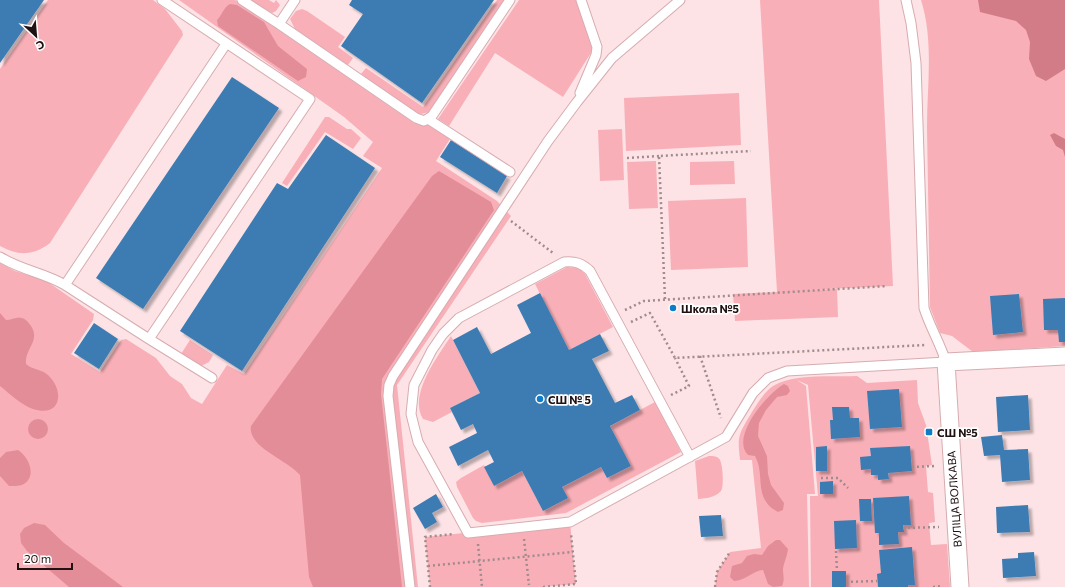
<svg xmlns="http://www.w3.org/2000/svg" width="1065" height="587" viewBox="0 0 1065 587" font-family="Commissioner,sans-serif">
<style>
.green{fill:#f9afb7}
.forest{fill:#e38d98}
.water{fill:#d17c87}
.building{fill:#3d7cb2;filter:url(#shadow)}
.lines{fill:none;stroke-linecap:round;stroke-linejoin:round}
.service-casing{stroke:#d6acb0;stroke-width:11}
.minor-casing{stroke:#d6acb0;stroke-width:19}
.path{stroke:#a08b8d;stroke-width:2.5;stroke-dasharray:2 3;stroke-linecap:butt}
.service{stroke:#fff;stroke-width:9}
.minor{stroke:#fff;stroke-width:17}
.poi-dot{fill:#0e7dc7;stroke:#fff;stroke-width:1.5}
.labels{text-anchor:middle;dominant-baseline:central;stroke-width:3.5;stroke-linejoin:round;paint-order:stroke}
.poi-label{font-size:11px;font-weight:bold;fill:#201113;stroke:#fff;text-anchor:start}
.street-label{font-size:11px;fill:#201113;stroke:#fff}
</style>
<defs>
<filter id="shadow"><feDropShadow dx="3.5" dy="3.5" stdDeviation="1" flood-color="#0004"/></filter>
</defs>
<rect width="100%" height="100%" fill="#fde3e5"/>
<!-- green -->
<path class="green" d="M48 0H153L165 9 182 31 183 35 50 243C33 256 18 256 0 246V69Z
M179 0H235L414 123 423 126 428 125 450 139 436 161 497 201 511 216 397 385 418 587H0V263L15 271 45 280 94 314 93 320 71 354 100 372 121 340 126 339 156 358 170 376 182 384 191 398 202 404 227 365 244 374 382 168 363 156 373 142 344 117Z
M249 0H269L274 3 276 0 280 5 276 11 272 13Z
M497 0H505L429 112 421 114 415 112 361 74 366 68 423 107Z
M519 0H576L594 48 563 97 495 53 449 126 438 119Z
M760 0H879L893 286 804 290 837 289 838 317 735 321 733 294 777 292Z
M921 0H1065V346L973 352 952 336 940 333 930 307C929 247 928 187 927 127 927 85 934 41 921 0Z
M302 9 307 11 345 37 338 47 353 58 348 65 295 29 290 19 296 11Z
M739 93 741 145 626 151 624 98Z
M325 117H329L347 129H351L361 138 353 149 325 132 287 186 282 183Z
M622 129 624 180 600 181 598 130Z
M656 161 658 208 629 209 627 162Z
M734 161 735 184 690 185V162Z
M746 198 748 267 671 270 668 201Z
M567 267 579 268 585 274 613 327 569 350 535 284Z
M451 336 480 393 450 408 452 412 433 422 423 419C408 395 438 356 451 336Z
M190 340 213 355 209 362 201 366 181 354Z
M857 376 867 383 917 380 918 403 926 425 932 465 926 466 928 492 933 493 935 522 929 523 931 545 947 544 950 587H811L810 496H818L808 385 797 380 806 386 815 494H807L809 587H715L717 572 730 552 761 548 752 460H740C737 435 739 434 752 412 757 404 764 392 773 386 794 373 832 377 857 376Z
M655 402 681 452 566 513 482 523 476 521 473 518 457 487 456 482 461 478 484 465 494 486 522 471 543 511 562 487 601 467 607 478 631 466 610 426Z
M709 456C713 456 718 456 720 460 723 466 724 486 721 491 715 498 706 498 698 499L695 461Z
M570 522 576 584 542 587H430L425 537Z"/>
<!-- forest -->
<path class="forest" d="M230 4 237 5 264 22 278 46 307 69 306 77 298 81 218 26 217 20C223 14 223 8 230 4Z
M439 171 491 202 494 210 382 379 381 394 402 587H313L309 577 300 475C288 460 247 447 251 426L432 176Z
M0 313 6 320C12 320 17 316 22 318 26 319 29 323 31 326 41 341 24 349 26 364 33 370 41 369 48 375 65 391 61 418 33 409 21 405 10 394 0 386Z
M784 384 788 386 790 391 787 395 777 397 766 410 759 423 758 436 767 456 768 474 771 485 784 503 783 510 778 512C752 498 766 475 755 456L748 455C730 437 767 394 784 384Z
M28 429a10 10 0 1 1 20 0a10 10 0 1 1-20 0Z
M18 450C29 457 38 477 22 485 19 486 12 486 9 486L0 476V458L6 452Z
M34 523 45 525 64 543 123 587H69L27 551 21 543 20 534 24 528Z
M776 540H780L788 549C787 557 784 562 783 569 783 576 785 579 782 586L773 587 768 584 763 570C754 570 745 581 734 581L730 577 732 566 742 563 747 556 754 554 762 555 768 546Z"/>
<!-- water -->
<path class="water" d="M978 0H1065V69L1046 81 1036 76 1029 59 1030 42 1026 30 1016 21 980 12Z
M1054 133 1065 139V157L1063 150 1056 146 1050 135Z"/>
<!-- building -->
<path class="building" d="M0 0H44L0 63Z
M352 0H494L422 103 341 46 363 14 349 5Z
M232 77 279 108 143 309 96 278Z
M326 135 375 168 242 371 180 331 277 183 288 189Z
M451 140 507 176 497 193 440 157Z
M540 293 569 350 600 334 609 351 592 359 615 403 632 395 640 410 610 426 631 466 607 478 601 467 562 487 568 498 543 511 522 471 494 486 484 467 494 462 488 450 458 466 449 447 477 433 473 424 461 430 450 408 480 393 453 340 477 327 491 354 531 333 517 305Z
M1019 294 1023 332 993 335 990 296Z
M1065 298V342H1059L1058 330H1044L1043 299Z
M94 323 118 339 99 369 74 353Z
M899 389 902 427 870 429 867 391Z
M1028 395 1030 430 998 432 996 397Z
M832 407H849L850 418H859L860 437 831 439 830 420H833Z
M1002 435 1004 450 1028 449 1030 480 1002 482 1000 455 984 456 981 437Z
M827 446V471H816V447Z
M910 446 912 471 888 473 889 479 878 480V475H871V469L861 470 860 457 871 456 870 448Z
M833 481V494H820V482Z
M436 494 443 507 432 513 437 522 425 529 413 508Z
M909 496 911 525H903L904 532H898L899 544 879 545V533H875L873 498Z
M859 499H871L872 521H860Z
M1028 505 1030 532 997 533 996 507Z
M721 515 723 536 701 537 699 516Z
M856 520 857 548 835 549 834 521Z
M912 547 915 585H908V587H878L877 574 881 573 879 550Z
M1034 552 1036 576 1003 578 1002 559 1018 558V553Z
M832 571H846V587H832Z"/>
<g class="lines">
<defs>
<path id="service" d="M162 0 310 99 149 339 65 285 226 44
M242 0 279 24
M295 0 279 24 416 118 424 121 432 116 510 0
M580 93 596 55 597 47 581 0
M428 119 510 172
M0 257C23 271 43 272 65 285
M149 339 212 378
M690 457 590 271C582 263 575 261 564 262L459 318 443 334 432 350 414 385 411 414 418 442 468 533 570 522 726 437 753 393 768 378 787 371 946 362C940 343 930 327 924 308L916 63 911 23 906 0
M410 587 388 396 389 385 393 376 548 141 577 102 612 58 680 0"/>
<path id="minor" d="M960 587 946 362 1065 356"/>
</defs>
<!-- service casing -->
<use href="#service" class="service-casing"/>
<!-- minor casing -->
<use href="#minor" class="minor-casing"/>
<!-- path -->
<path class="path" d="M627 158 659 156
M511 221 553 253
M665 299 659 156 751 151
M625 310 644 301 887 286
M631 322 650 313 675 358 925 345
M700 356 721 418
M671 395 689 386 675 358
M912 467 935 466
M821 478H838L848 488
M903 528 939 527
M524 539 529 585
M478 544 482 587
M836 551 837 571
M428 566 573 552
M846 582 877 581
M430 587 425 537 454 534
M543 587 576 584 571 534
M715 587 717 572 730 552
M933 587 943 586"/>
<!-- service -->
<use href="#service" class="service"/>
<!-- minor -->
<use href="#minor" class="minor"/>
</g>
<!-- markers -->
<g class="poi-dot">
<circle cx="673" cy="308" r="4"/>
<circle cx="540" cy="399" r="4"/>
<rect x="925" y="428" width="8" height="8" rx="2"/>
</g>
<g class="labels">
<!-- poi labels -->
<g class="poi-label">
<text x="681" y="308">Школа №5</text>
<text x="548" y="399">СШ № 5</text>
<text x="937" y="432">СШ №5</text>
</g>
<!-- street labels -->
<g class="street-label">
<text transform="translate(954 499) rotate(-94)">ВУЛІЦА ВОЛКАВА</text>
</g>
</g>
<!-- north arrow -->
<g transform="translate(36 36) rotate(154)" stroke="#ffffff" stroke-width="3" paint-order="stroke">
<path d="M0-3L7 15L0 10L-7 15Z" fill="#201113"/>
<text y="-6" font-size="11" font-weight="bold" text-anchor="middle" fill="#201113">С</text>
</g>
<!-- scale -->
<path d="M18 563v6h54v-6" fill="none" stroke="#201113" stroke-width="2"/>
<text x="24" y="563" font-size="12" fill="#201113" stroke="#ffffff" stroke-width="3" paint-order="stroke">20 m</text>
</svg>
